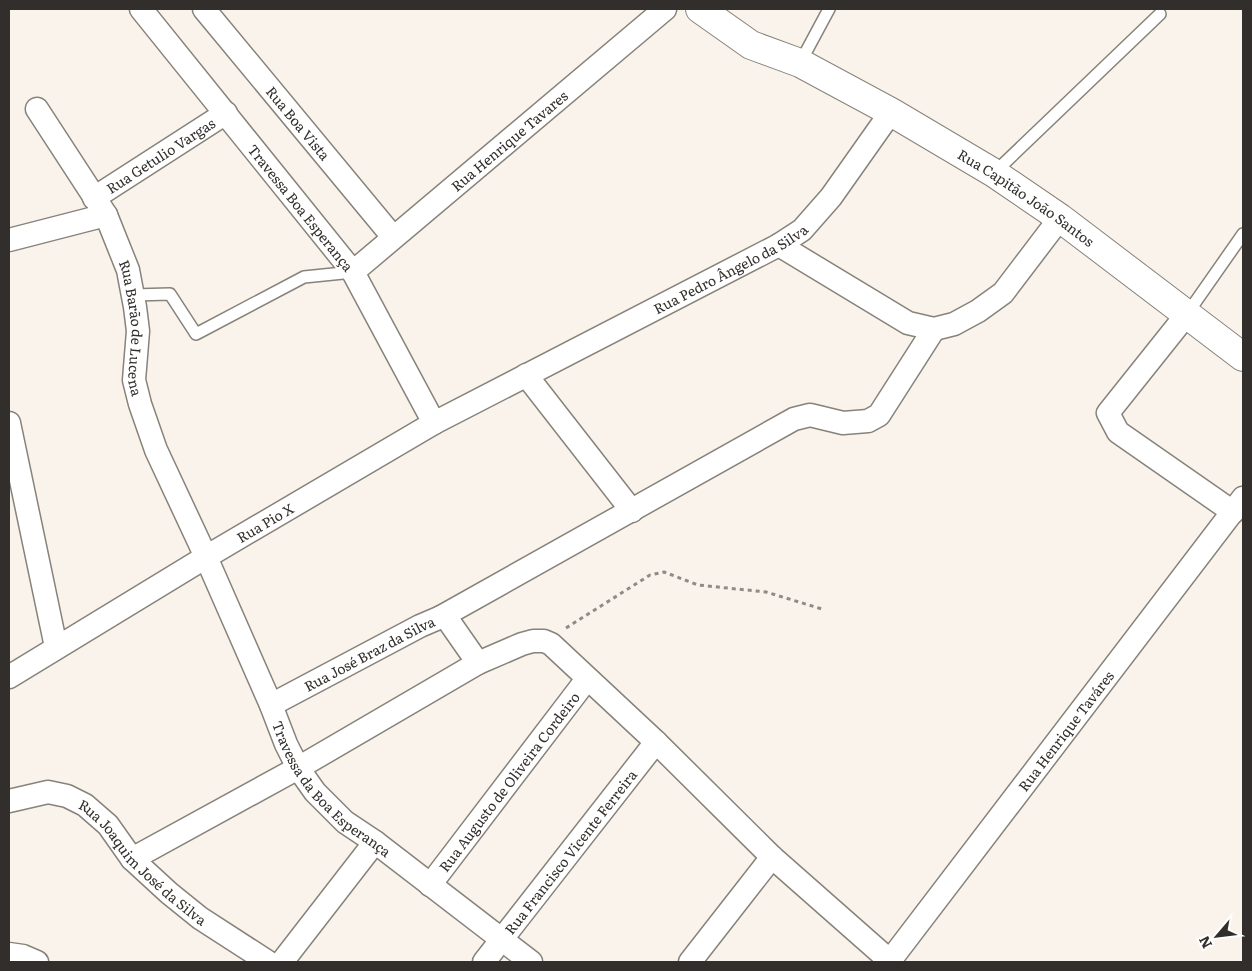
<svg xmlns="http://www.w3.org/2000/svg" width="1252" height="971" viewBox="0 0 1252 971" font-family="Literata,serif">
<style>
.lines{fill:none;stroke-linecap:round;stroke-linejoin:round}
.lane-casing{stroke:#87827a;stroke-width:14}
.street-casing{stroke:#87827a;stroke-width:25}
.secondary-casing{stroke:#87827a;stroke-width:30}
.path{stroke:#8f8b86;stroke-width:3;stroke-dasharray:4 4;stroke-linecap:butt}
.lane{stroke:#fff;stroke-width:11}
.street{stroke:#fff;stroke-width:22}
.secondary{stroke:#fff;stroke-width:28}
.labels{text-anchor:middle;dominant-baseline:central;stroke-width:4.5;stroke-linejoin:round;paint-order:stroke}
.street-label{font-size:14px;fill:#312e2b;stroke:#fff}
</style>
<rect width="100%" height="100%" fill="#f9f3eb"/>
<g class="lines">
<defs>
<path id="lane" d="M800 63 829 9
M994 173 1160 14
M133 295 170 294 196 334 304 277 353 272
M1187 314 1243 234"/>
<g id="street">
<path id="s1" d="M141 9 353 272 434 423"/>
<path id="s2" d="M204 9 393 237"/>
<path id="s3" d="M37 109 106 215 128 270 135 307 138 331 134 380 140 404 156 450 206 557 271 705 286 744 298 768 315 792 345 822 375 842 531 962"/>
<path id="s4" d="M94 198 226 113"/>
<path d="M9 240 106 215"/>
<path d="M779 245 908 323 934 329 954 324 978 311 1003 293 1060 218"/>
<path id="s5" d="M353 272 665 9"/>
<path d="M1187 314 1108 413 1118 432 1233 512"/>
<path d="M526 375 632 511"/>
<path d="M9 423 56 647"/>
<path d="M441 617 794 419 810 415 843 423 868 421 879 415 934 329"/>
<path id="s6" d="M9 677 206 557 434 423 779 245 802 230 831 197 891 112"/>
<path id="s7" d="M271 705 420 626 441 617 448 620 478 663"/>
<path id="s8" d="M9 801 48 792 67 796 85 805 108 825 132 859 169 893 200 918 268 962"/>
<path d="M132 859 298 768 478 663 522 644 533 641H544L551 644 656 742 772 857 890 961"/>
<path id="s9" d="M430 885 587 679"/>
<path d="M9 954 23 956 37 962"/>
<path d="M282 962 375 842"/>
<path id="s10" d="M484 962 656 742"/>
<path d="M690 962 772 857"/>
<path id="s11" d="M889 962 1243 498"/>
</g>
<g id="secondary">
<path id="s12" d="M700 9 751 45 800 63 891 112 994 173 1060 218 1243 357"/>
</g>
</defs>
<!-- lane casing -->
<use href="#lane" class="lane-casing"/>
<!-- street casing -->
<use href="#street" class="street-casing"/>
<!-- secondary casing -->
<use href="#secondary" class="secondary-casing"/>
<!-- path -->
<path class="path" d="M566 628 650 575 664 572 698 585 766 592 822 609"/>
<!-- lane -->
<use href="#lane" class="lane"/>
<!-- street -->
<use href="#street" class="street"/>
<!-- secondary -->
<use href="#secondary" class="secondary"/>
</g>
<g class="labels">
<!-- street labels -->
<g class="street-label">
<text stroke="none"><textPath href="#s2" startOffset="148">Rua Boa Vista</textPath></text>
<text stroke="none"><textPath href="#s5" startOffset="204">Rua Henrique Tavares</textPath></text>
<text stroke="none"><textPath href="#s4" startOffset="79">Rua Getulio Vargas</textPath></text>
<text stroke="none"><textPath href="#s12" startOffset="378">Rua Capitão João Santos</textPath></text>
<text stroke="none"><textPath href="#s1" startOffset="255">Travessa Boa Esperança</textPath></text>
<text stroke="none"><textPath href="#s6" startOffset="829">Rua Pedro Ângelo da Silva</textPath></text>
<text stroke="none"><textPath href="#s3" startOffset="244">Rua Barão de Lucena</textPath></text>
<text stroke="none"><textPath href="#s6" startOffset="299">Rua Pio X</textPath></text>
<text stroke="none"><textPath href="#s7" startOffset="111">Rua José Braz da Silva</textPath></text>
<text stroke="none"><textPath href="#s11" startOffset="291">Rua Henrique Taváres</textPath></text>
<text stroke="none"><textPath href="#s9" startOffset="130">Rua Augusto de Oliveira Cordeiro</textPath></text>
<text stroke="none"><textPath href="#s3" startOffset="756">Travessa da Boa Esperança</textPath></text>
<text stroke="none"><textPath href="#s10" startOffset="140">Rua Francisco Vicente Ferreira</textPath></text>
<text stroke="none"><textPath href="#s8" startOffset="161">Rua Joaquim José da Silva</textPath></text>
</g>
</g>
<!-- border -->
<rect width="1252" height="971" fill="none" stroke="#312e2b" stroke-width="20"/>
<!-- north arrow -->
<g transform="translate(1217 936) rotate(242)" stroke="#ffffff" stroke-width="4" paint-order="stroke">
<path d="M0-4L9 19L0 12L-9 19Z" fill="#312e2b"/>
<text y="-8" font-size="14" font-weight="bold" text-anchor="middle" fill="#312e2b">N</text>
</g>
</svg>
